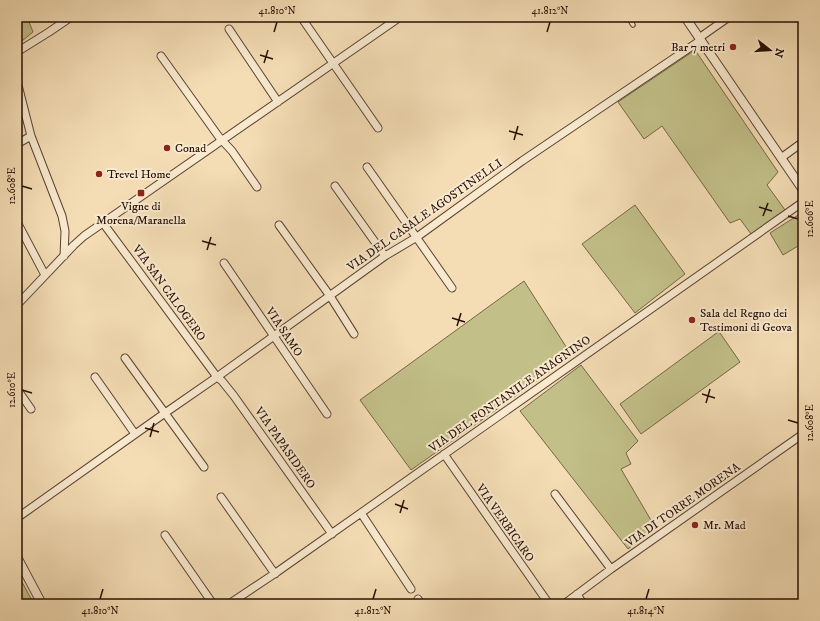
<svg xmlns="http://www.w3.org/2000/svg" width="820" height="621" viewBox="0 0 820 621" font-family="'IM FELL DW Pica',serif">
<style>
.green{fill:#c2bf88;stroke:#756746}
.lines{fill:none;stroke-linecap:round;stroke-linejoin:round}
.service-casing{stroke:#5b4230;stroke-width:5.5}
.minor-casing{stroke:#5b4230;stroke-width:9}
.tertiary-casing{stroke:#5b4230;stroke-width:10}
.service{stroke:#f8e9cf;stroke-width:3.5}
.minor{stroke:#f8e9cf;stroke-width:7}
.tertiary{stroke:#f8e9cf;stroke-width:8}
.ticks{fill:none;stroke:#280f03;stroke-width:1.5}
.poi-dot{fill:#8f2418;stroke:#f8e9cf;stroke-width:1.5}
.labels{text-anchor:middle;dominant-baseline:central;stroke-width:4;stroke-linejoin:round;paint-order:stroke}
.poi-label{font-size:12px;fill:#280f03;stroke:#f8e9cf;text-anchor:start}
.street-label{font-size:12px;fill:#280f03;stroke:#f8e9cf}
.neatline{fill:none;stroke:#280f03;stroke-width:1.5}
.ticks-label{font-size:10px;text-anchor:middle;fill:#280f03}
</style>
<rect width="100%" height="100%" fill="#f4ddb5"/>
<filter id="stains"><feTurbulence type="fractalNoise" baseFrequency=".005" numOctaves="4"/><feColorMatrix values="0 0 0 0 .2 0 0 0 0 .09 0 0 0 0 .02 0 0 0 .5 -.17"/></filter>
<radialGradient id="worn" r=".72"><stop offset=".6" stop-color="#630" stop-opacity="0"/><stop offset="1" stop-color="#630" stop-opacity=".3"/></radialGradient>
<!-- green -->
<path class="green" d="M17 17H27L33 32 17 45Z
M695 50 778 172 767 185 785 210 751 234 740 219 730 223 662 126 644 139 618 102Z
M635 205 685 274 635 313 582 244Z
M803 212V243L783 255 770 233Z
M524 281 572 356 411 470 360 400Z
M718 332 720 333 740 362 641 434 620 404Z
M581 365 638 441 626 453 631 464 621 469 655 527 628 549 520 411Z
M17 573 34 604H17Z"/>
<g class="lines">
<defs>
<path id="service" d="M628 17 633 25"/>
<path id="minor" d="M301 17 378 128
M229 29 278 102
M699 38 729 17
M17 52 49 32 71 17
M161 56 219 137 232 151 257 187
M17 81 31 136 62 216 65 231 64 256
M17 144 31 136
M781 158 803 142
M367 167 452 288
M335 186 385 256
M17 222 45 275
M103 223 217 377 222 381 234 396 332 534
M279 225 330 296 354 334
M224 263 327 414
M17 305 74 245 84 236 400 17
M125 358 204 467
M95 377 135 434
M17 389 31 409
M444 454 549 604
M555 494 611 569
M221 497 275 574
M361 513 411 589
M17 518 165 413 217 377 385 256 417 237 522 161 701 40
M165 535 213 604
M577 594 583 604
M418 599 421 604
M229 604 277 572 803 202
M564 604 611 569 803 434"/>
<path id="tertiary" d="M685 17 803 190
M17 557 42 604"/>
</defs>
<!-- service casing -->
<use href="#service" class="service-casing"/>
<!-- minor casing -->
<use href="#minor" class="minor-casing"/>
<!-- tertiary casing -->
<use href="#tertiary" class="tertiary-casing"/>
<!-- service -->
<use href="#service" class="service"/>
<!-- minor -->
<use href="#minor" class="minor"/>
<!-- tertiary -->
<use href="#tertiary" class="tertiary"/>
</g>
<!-- ticks -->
<path class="ticks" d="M274 32 277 22M547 32 550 22M260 55 273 59M264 63 268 50M509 131 523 135M514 140 518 126M22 186 32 189M759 207 772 211M763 216 768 203M788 216 798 219M202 241 216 245M207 250 211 237M452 318 465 322M457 326 461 313M22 390 32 393M702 394 715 398M706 403 710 389M788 420 798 423M145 428 159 432M150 437 154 423M395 504 408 509M400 513 404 500M100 599 103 589M373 599 376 589M646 599 649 589"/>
<!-- markers -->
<g class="poi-dot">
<circle cx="733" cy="47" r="4"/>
<circle cx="167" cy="148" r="4"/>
<circle cx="99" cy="174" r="4"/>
<rect x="137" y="189" width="8" height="8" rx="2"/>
<circle cx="692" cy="320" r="4"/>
<circle cx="695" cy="525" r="4"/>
</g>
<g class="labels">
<!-- poi labels -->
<g class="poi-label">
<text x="725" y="47" text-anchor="end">Bar 7 metri</text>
<text x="175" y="148">Conad</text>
<text x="107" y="174">Trevel Home</text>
<text x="141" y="206" text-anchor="middle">Vigne di<tspan x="141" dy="14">Morena/Maranella</tspan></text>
<text x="700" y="313">Sala del Regno dei<tspan x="700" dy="14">Testimoni di Geova</tspan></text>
<text x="703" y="525">Mr. Mad</text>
</g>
<!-- street labels -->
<g class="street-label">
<text transform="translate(425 215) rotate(-35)">VIA DEL CASALE AGOSTINELLI</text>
<text transform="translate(169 293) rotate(54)">VIA SAN CALOGERO</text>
<text transform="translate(284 332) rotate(56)">VIA SAMO</text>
<text transform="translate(510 394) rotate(-35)">VIA DEL FONTANILE ANAGNINO</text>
<text transform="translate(285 448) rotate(55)">VIA PAPASIDERO</text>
<text transform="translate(683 505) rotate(-35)">VIA DI TORRE MORENA</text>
<text transform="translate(505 523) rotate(55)">VIA VERBICARO</text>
</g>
</g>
<!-- margin -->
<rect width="820" height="621" fill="none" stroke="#f4ddb5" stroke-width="44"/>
<!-- north arrow -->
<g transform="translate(770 50) rotate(107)" stroke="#f8e9cf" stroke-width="3" paint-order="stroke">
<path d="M0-3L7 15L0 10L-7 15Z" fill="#280f03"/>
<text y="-6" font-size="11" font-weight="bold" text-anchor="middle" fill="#280f03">N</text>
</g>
<rect x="22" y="22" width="776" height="577" class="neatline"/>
<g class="ticks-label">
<text x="277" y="14">41.810°N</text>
<text x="550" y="14">41.812°N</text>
<text transform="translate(11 186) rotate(-90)" y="4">12.608°E</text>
<text transform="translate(809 219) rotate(-90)" y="4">12.606°E</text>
<text transform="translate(11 390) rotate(-90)" y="4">12.610°E</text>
<text transform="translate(809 423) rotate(-90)" y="4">12.608°E</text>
<text x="100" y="614">41.810°N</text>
<text x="373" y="614">41.812°N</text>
<text x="646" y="614">41.814°N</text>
</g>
<rect width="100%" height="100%" filter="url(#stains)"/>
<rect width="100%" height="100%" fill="url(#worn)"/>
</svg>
